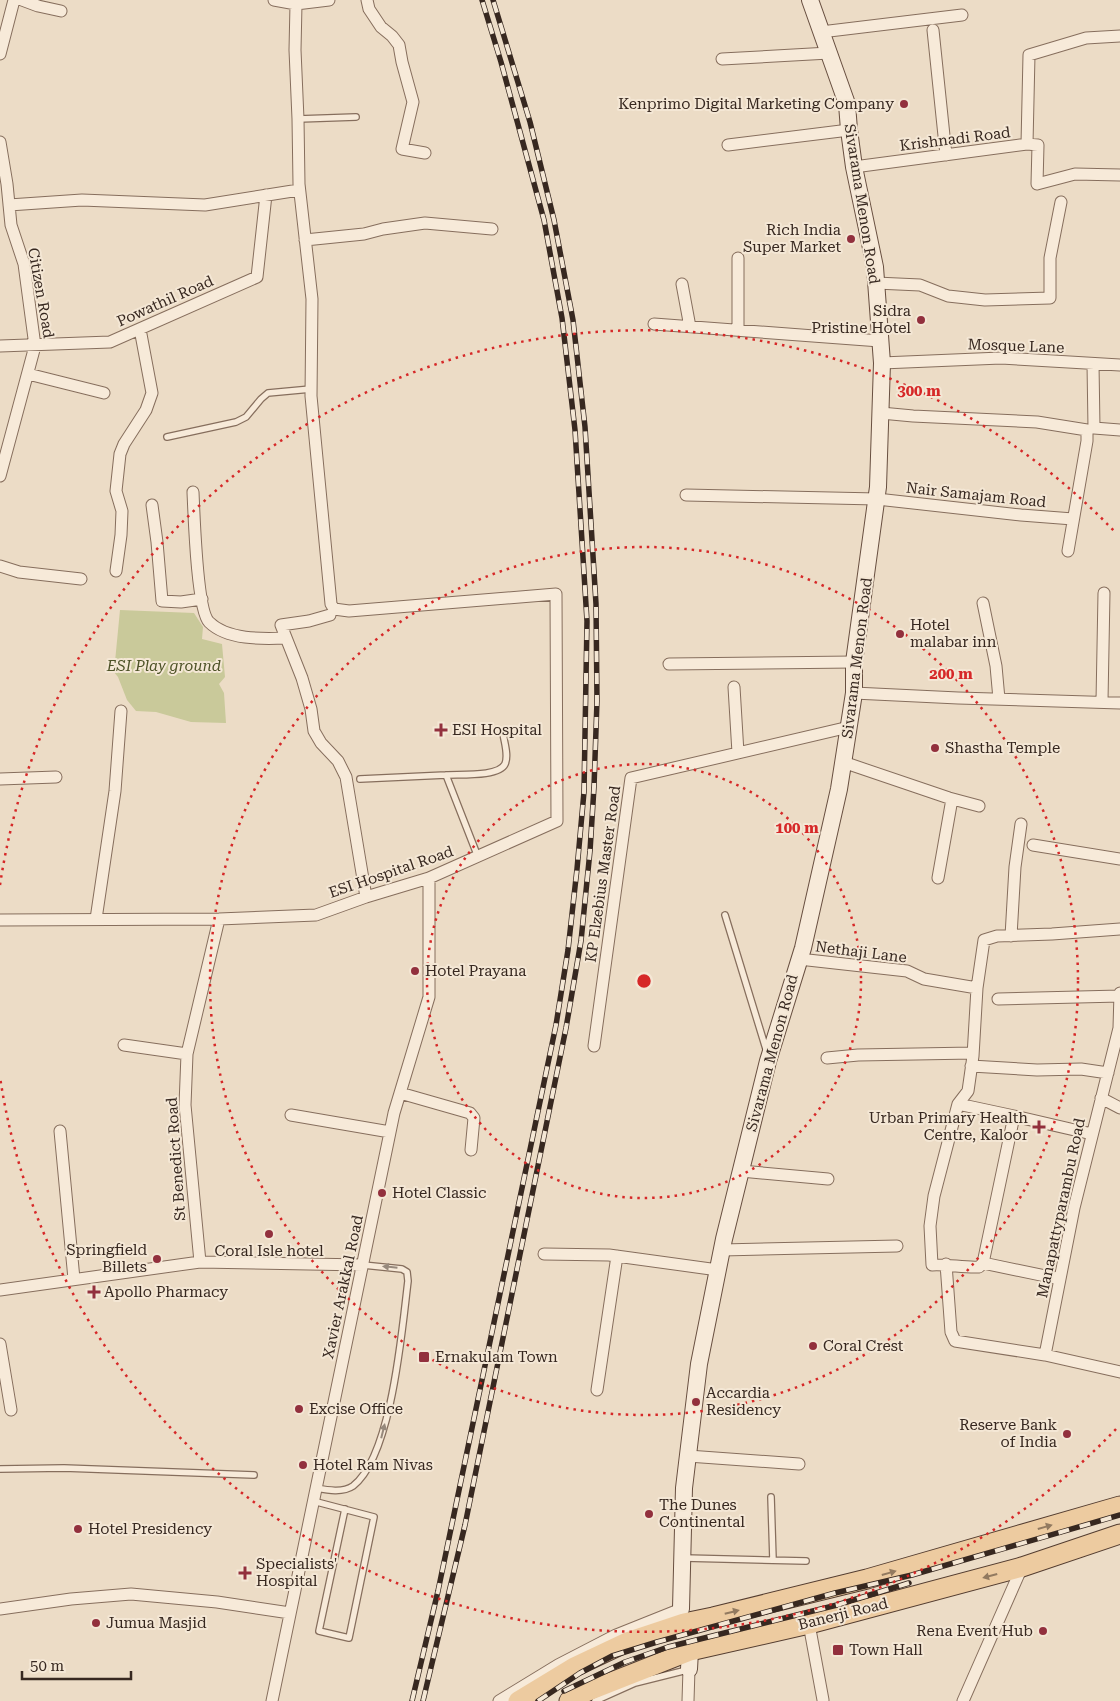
<svg xmlns="http://www.w3.org/2000/svg" width="1120" height="1701" viewBox="0 0 1120 1701" font-family="'Roboto Serif',serif">
<style>
.green{fill:#c9c99a}
.lines{fill:none;stroke-linecap:round;stroke-linejoin:round}
.lane-casing{stroke:#866e5d;stroke-width:8}
.street-casing{stroke:#866e5d;stroke-width:13}
.secondary-casing{stroke:#684f40;stroke-width:18}
.primary-casing{stroke:#543d30;stroke-width:21}
.lane{stroke:#f7ead9;stroke-width:5.5}
.street{stroke:#f7ead9;stroke-width:11}
.secondary{stroke:#f7ead9;stroke-width:16}
.primary{stroke:#edcba0;stroke-width:19}
.rail-casing{stroke:#372820;stroke-width:5.5}
.rail{stroke:#f4e7d5;stroke-width:4;stroke-dasharray:11;stroke-linecap:butt}
.oneway{fill:#97897c}
.oneway2{fill:#927a60}
.ring{fill:none;stroke:#d62828;stroke-width:2.5;stroke-dasharray:2.5 5}
.poi-dot{fill:#92303d;stroke:#f4e7d5;stroke-width:2}
.labels{text-anchor:middle;dominant-baseline:central;stroke-width:4;stroke-linejoin:round;paint-order:stroke}
.poi-label{font-size:15px;fill:#372820;stroke:#f4e7d5;text-anchor:start}
.street-label{font-size:15px;fill:#372820;stroke:#f4e7d5}
.park-label{font-size:15px;font-style:italic;fill:#4d5227;stroke:#f4e7d5}
.centre{fill:#d62828;stroke:#f4e7d5;stroke-width:2.5}
.ring-label{font-size:15px;text-anchor:middle;font-weight:bold;fill:#d62828;stroke:#f4e7d5;stroke-width:4;stroke-linejoin:round;paint-order:stroke}
</style>
<rect width="100%" height="100%" fill="#ecdcc6"/>
<!-- green -->
<path class="green" d="M120 610 194 613 203 627 202 639 222 644 225 677 219 684 224 693 226 723 191 722 156 712 136 711 127 700 118 677 114 672Z"/>
<g class="lines">
<defs>
<path id="lane" d="M298 119 356 117
M167 437 236 422 246 417 261 399 268 393 311 389
M360 779 446 775
M478 857 446 775C460 774 499 777 505 764 509 755 504 742 503 733
M725 915 766 1049
M0 1469 64 1468 254 1475
M316 1488C327 1490 343 1493 353 1486 392 1456 402 1329 408 1281L407 1272 402 1269 363 1265
M771 1497 773 1560
M313 1501 374 1517 349 1638 319 1631 345 1509
M684 1558 806 1561
M595 1701 635 1683 687 1670"/>
<path id="street" d="M22 0 38 6 61 11
M274 0 296 4 329 0
M367 0 369 9 381 27 392 36 399 45 402 62 413 102 402 149 425 153
M933 30 946 155
M821 32 962 15
M0 54 14 0
M722 59 829 53
M0 142 7 184 11 225 24 264 35 346 0 476
M1027 144 1038 145 1037 184 1075 174 1120 175
M728 145 849 130
M854 167 1027 144 1029 55 1086 38 1120 36
M9 205 82 200 205 205 299 190
M305 240 364 234 383 229 425 223 492 229
M738 258V330
M876 283 920 285 948 296 985 300 1050 298V258L1061 202
M682 284 690 327
M654 324 880 341
M0 346 110 342 257 277 266 195
M882 363 1001 358 1120 365
M1093 364 1094 428 1120 430
M28 374 104 393
M881 413 913 416 1037 422 1087 430V441L1068 551
M193 492C194 514 197 610 209 622 227 640 262 639 286 638
M686 495 877 499 1021 515 1073 519
M152 505 157 542 162 601 181 602 202 599
M0 566 19 572 81 579
M116 571 121 535 122 511 116 491 120 454 124 444 146 410 152 393 140 329
M983 603 996 666 999 699
M330 615 309 621 281 625 302 678 311 709 314 731 321 743 338 761 346 777 366 897
M669 664 854 662
M734 687 738 753
M854 693 958 698 1120 703
M1102 701 1104 593
M843 762 949 798 979 806
M0 779 56 777
M1033 845 1120 859
M938 878 952 799
M96 919 115 791 121 711
M0 920 219 919 316 915 366 897 429 878 557 821 556 594 349 611 334 609 331 604 311 396 312 299 299 184 298 119 295 50 296 4
M1011 936 1015 867 1021 824
M799 959 907 971 924 979 977 988
M1120 993 1119 1028 1074 1208 1045 1355 1120 1372
M998 999 1120 996
M124 1045 187 1054
M594 1046 631 778 849 727
M827 1058 858 1055 973 1053
M971 1066 1037 1070 1081 1069 1108 1073
M400 1093 470 1113 474 1118 471 1150
M1101 1098 1120 1108
M958 1104 968 1091 973 1056 977 988 984 940 997 936 1052 934 1120 929
M291 1115 390 1132
M1014 1116 958 1104 934 1196 930 1226 932 1265C948 1264 964 1268 979 1267L983 1263 1014 1116 1092 1134
M60 1131 74 1279
M741 1171 828 1179
M722 1250 897 1246
M544 1254 609 1255 718 1270
M200 1262 185 1105 187 1054 219 919
M983 1263 1060 1279
M946 1264 951 1332 955 1341 1045 1355
M0 1290 200 1262 363 1265
M0 1344 11 1410
M597 1390 617 1256
M688 1456 799 1464
M0 1609 71 1599 131 1594 217 1602 290 1613
M809 1624 823 1700
M272 1701 394 1113 429 997V878
M499 1701 558 1665 616 1635 681 1609 682 1614
M688 1701 689 1669
M963 1701 1022 1567"/>
<path id="secondary" d="M681 1609 684 1488 699 1364 724 1239 768 1061 803 948 839 789 854 693V662L878 487 882 363 875 267 854 167 849 130 847 104 810 0
M689 1669 690 1651"/>
<path id="primary" d="M518 1701 574 1667 627 1642 684 1623 713 1617 867 1579 1120 1506
M569 1701 586 1692 690 1651 809 1624 1022 1567 1120 1534"/>
</defs>
<!-- lane casing -->
<use href="#lane" class="lane-casing"/>
<!-- street casing -->
<use href="#street" class="street-casing"/>
<!-- secondary casing -->
<use href="#secondary" class="secondary-casing"/>
<!-- primary casing -->
<use href="#primary" class="primary-casing"/>
<!-- lane -->
<use href="#lane" class="lane"/>
<!-- street -->
<use href="#street" class="street"/>
<!-- secondary -->
<use href="#secondary" class="secondary"/>
<!-- primary -->
<use href="#primary" class="primary"/>
<defs>
<path id="rail" d="M564 1691 625 1662 668 1647 837 1605 909 1583
M412 1701 438 1591 556 1025 568 950 577 869 584 792 587 621 575 430 562 318 544 220 501 62 482 0
M423 1701 465 1525 566 1028 581 941 590 851 594 787 597 701 596 604 585 427 573 320 554 220 530 122 493 0
M538 1701 580 1673 612 1656 657 1642 835 1593 912 1575 1120 1515"/>
</defs>
<!-- rail casing -->
<use href="#rail" class="rail-casing"/>
<!-- rail -->
<use href="#rail" class="rail"/>
</g>
<!-- one-way arrows -->
<defs><path id="oneway-solid" d="M-6-.8H1V-3.2L6.5 0L1 3.2V.8H-6Z" transform="scale(1.25)"/></defs>
<g class="oneway">
<use href="#oneway-solid" transform="translate(390 1267) rotate(-174)"/>
<use href="#oneway-solid" transform="translate(383 1431) rotate(-76)"/>
</g>
<g class="oneway2">
<use href="#oneway-solid" transform="translate(1045 1527) rotate(-16)"/>
<use href="#oneway-solid" transform="translate(889 1573) rotate(-16)"/>
<use href="#oneway-solid" transform="translate(990 1576) rotate(165)"/>
<use href="#oneway-solid" transform="translate(732 1612) rotate(-14)"/>
</g>
<!-- distance rings -->
<g class="ring">
<circle cx="644" cy="981" r="217"/>
<circle cx="644" cy="981" r="434"/>
<path d="M1116 1429A651 651 0 0 1 0 1077M0 885A651 651 0 0 1 1116 533"/>
</g>
<!-- markers -->
<g class="poi-dot">
<circle cx="904" cy="104" r="5"/>
<circle cx="851" cy="239" r="5"/>
<circle cx="921" cy="320" r="5"/>
<circle cx="900" cy="634" r="5"/>
<path d="M438.5 722.5h5v5h5v5h-5v5h-5v-5h-5v-5h5z"/>
<circle cx="935" cy="748" r="5"/>
<circle cx="415" cy="971" r="5"/>
<path d="M1036.5 1119.5h5v5h5v5h-5v5h-5v-5h-5v-5h5z"/>
<circle cx="382" cy="1193" r="5"/>
<circle cx="269" cy="1234" r="5"/>
<circle cx="157" cy="1259" r="5"/>
<path d="M91.5 1284.5h5v5h5v5h-5v5h-5v-5h-5v-5h5z"/>
<circle cx="813" cy="1346" r="5"/>
<rect x="418" y="1351" width="12" height="12" rx="2.5"/>
<circle cx="696" cy="1402" r="5"/>
<circle cx="299" cy="1409" r="5"/>
<circle cx="1067" cy="1434" r="5"/>
<circle cx="303" cy="1465" r="5"/>
<circle cx="649" cy="1514" r="5"/>
<circle cx="78" cy="1529" r="5"/>
<path d="M242.5 1565.5h5v5h5v5h-5v5h-5v-5h-5v-5h5z"/>
<circle cx="96" cy="1623" r="5"/>
<circle cx="1043" cy="1631" r="5"/>
<rect x="832" y="1644" width="12" height="12" rx="2.5"/>
</g>
<g class="labels">
<!-- poi labels -->
<g class="poi-label">
<text x="894" y="104" text-anchor="end">Kenprimo Digital Marketing Company</text>
<text x="841" y="230" text-anchor="end">Rich India<tspan x="841" dy="17">Super Market</tspan></text>
<text x="911" y="311" text-anchor="end">Sidra<tspan x="911" dy="17">Pristine Hotel</tspan></text>
<text x="910" y="625">Hotel<tspan x="910" dy="17">malabar inn</tspan></text>
<text x="452" y="730">ESI Hospital</text>
<text x="945" y="748">Shastha Temple</text>
<text x="425" y="971">Hotel Prayana</text>
<text x="1028" y="1118" text-anchor="end">Urban Primary Health<tspan x="1028" dy="17">Centre, Kaloor</tspan></text>
<text x="392" y="1193">Hotel Classic</text>
<text x="147" y="1250" text-anchor="end">Springfield<tspan x="147" dy="17">Billets</tspan></text>
<text x="269" y="1251" text-anchor="middle">Coral Isle hotel</text>
<text x="104" y="1292">Apollo Pharmacy</text>
<text x="823" y="1346">Coral Crest</text>
<text x="435" y="1357">Ernakulam Town</text>
<text x="706" y="1393">Accardia<tspan x="706" dy="17">Residency</tspan></text>
<text x="309" y="1409">Excise Office</text>
<text x="1057" y="1425" text-anchor="end">Reserve Bank<tspan x="1057" dy="17">of India</tspan></text>
<text x="313" y="1465">Hotel Ram Nivas</text>
<text x="659" y="1505">The Dunes<tspan x="659" dy="17">Continental</tspan></text>
<text x="88" y="1529">Hotel Presidency</text>
<text x="256" y="1564">Specialists'<tspan x="256" dy="17">Hospital</tspan></text>
<text x="106" y="1623">Jumua Masjid</text>
<text x="1033" y="1631" text-anchor="end">Rena Event Hub</text>
<text x="849" y="1650">Town Hall</text>
</g>
<!-- street labels -->
<g class="street-label">
<text transform="translate(955 139) rotate(-7)">Krishnadi Road</text>
<text transform="translate(862 204) rotate(81)">Sivarama Menon Road</text>
<text transform="translate(41 293) rotate(80)">Citizen Road</text>
<text transform="translate(165 301) rotate(-24)">Powathil Road</text>
<text transform="translate(1016 346) rotate(2)">Mosque Lane</text>
<text transform="translate(976 495) rotate(6)">Nair Samajam Road</text>
<text transform="translate(857 658) rotate(-83)">Sivarama Menon Road</text>
<text transform="translate(391 872) rotate(-19)">ESI Hospital Road</text>
<text transform="translate(603 874) rotate(-82)">KP Elzebius Master Road</text>
<text transform="translate(861 952) rotate(7)">Nethaji Lane</text>
<text transform="translate(772 1053) rotate(-75)">Sivarama Menon Road</text>
<text transform="translate(176 1159) rotate(-94)">St Benedict Road</text>
<text transform="translate(1061 1208) rotate(-78)">Manapattyparambu Road</text>
<text transform="translate(343 1287) rotate(-78)">Xavier Arakkal Road</text>
<text transform="translate(843 1614) rotate(-14)">Banerji Road</text>
</g>
<!-- park labels -->
<g class="park-label">
<text x="164" y="666">ESI Play ground</text>
</g>
</g>
<circle cx="644" cy="981" r="8" class="centre"/>
<g class="ring-label">
<text x="919" y="396">300 m</text>
<text x="951" y="679">200 m</text>
<text x="797" y="833">100 m</text>
</g>
<!-- scale -->
<path d="M22 1671v8h109v-8" fill="none" stroke="#372820" stroke-width="2.5"/>
<text x="30" y="1671" font-size="15" fill="#372820" stroke="#f4e7d5" stroke-width="4" paint-order="stroke">50 m</text>
</svg>
